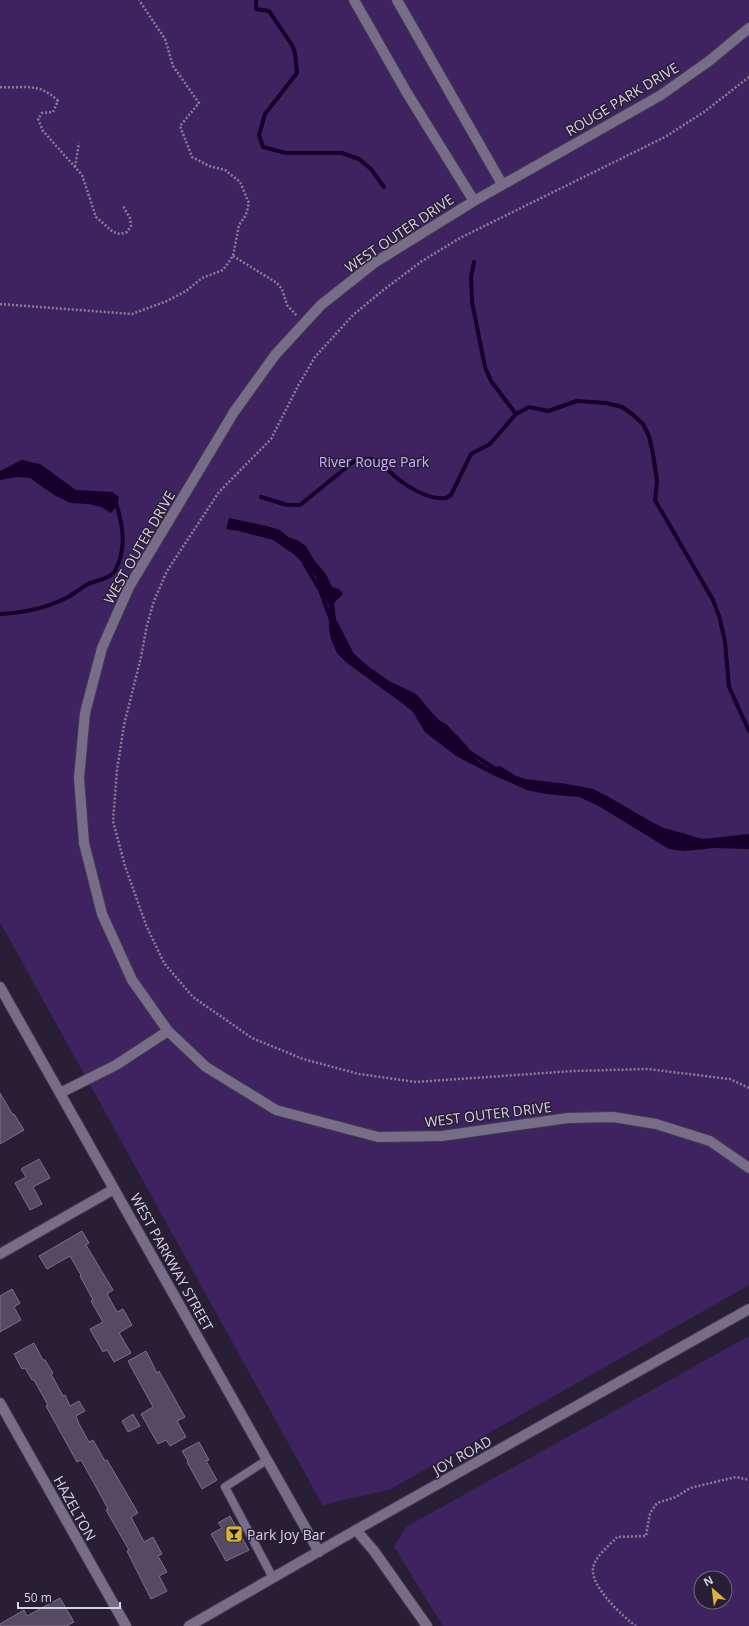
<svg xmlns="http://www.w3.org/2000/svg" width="749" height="1626" viewBox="0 0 749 1626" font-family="'Open Sans',sans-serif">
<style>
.green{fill:#3e2360;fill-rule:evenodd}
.water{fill:#14002b}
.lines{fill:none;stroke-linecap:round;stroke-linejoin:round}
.stream{stroke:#14002b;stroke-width:4}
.building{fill:#544a65;stroke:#7a6f8c}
.lane-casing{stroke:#41394d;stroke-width:10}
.street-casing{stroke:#41394d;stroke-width:12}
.secondary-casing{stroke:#41394d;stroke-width:12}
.path{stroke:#878094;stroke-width:2.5;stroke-dasharray:2 2;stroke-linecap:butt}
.lane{stroke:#776d89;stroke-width:8}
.street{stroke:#776d89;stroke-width:10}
.secondary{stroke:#776d89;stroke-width:10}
.labels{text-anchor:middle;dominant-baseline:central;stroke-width:3;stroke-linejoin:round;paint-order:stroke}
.street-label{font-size:14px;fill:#d8d3e3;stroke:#281f36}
.park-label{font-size:14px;fill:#ccadfe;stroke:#281f36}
.poi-label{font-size:14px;fill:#d8d3e3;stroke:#281f36;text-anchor:start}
</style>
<rect width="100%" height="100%" fill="#281f36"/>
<!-- green -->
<path class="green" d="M0 0H749V1285L389 1490 334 1502 323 1506 0 922Z
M749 1336V1626H443L394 1547 406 1527ZM701 1578H725V1602H701Z"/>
<!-- water -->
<path class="water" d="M22 460 40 464 76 490 112 492 119 497 117 506 111 513 101 507 89 504 70 503 54 495 30 478 17 477 0 480V471Z
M229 518 267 526 280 530 288 537 297 540 306 546 314 560 326 574 332 587 339 589 343 594 334 603 336 619 354 654 368 666 389 681 414 693 420 698 427 707 439 720 447 725 467 746 475 759 487 767 492 768 500 766 516 776 526 779 567 784 593 789 607 796 650 821 664 828 689 835 703 839 749 834V849L714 848 684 851 669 849 597 805 579 797 546 794 527 790 493 775 456 756 425 732 413 712 402 703 347 663 337 653 331 639 329 628V606L315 576 295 555 273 540 239 531 226 529Z"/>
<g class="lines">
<!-- stream -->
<path class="stream" d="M256 0V9L269 11 292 45 295 53 297 73 265 114 259 135 263 147 286 153H342L359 159 371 169 384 187
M474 262 471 277 472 302 485 367 491 381 516 414
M261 497 287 505H300L353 462C376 452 382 466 398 479 410 488 430 500 446 498L451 495 471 454 490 444 516 414 529 407 548 411 577 401 606 403 622 407 632 414 643 424 649 436 653 454 657 481 655 500 713 600 720 619 725 642 729 687 749 731
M304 563 320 590 331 620
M0 614C23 613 47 608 68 597 75 593 81 588 88 584 97 580 110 579 115 571 127 549 123 525 116 503
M469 752 497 770"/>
</g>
<!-- building -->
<path class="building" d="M0 1093 13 1115 14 1114 24 1130 0 1144Z
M39 1159 50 1178 33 1187 42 1204 30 1210 15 1183 26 1177 21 1169Z
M82 1231 89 1243 86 1245 113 1290 107 1294 117 1312 123 1309 132 1325 119 1333 131 1353 114 1362 107 1350 103 1352 90 1329 103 1322 91 1301 93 1300 80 1276 81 1275 70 1256 47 1269 39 1256Z
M12 1289 20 1303 14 1307 21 1320 0 1332V1296Z
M34 1343 43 1360H45L53 1373 51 1374 63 1396 65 1395 70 1406 79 1401 85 1411 76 1416 79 1424 89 1442 93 1440 105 1461 107 1460 138 1513 131 1517 144 1542 153 1537 162 1554 158 1556 167 1572 159 1576 167 1591 151 1599 127 1551 129 1550 106 1510 108 1509 100 1494 81 1460 77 1462 46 1406 48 1405 34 1380H32L25 1368 22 1369 14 1354Z
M146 1351 157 1373 159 1371 185 1417 177 1421 186 1437 170 1446 166 1440 158 1444 141 1414 153 1407 128 1361Z
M133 1414 140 1426 128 1432 122 1421Z
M199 1442 209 1460 206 1461 217 1480 202 1489 187 1462 188 1461 182 1451Z
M230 1516 249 1550 226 1561 211 1534 222 1528 218 1523Z
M60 1598 74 1622 66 1626H0V1624L24 1610 27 1616Z"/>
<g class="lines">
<defs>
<path id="lane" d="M267 1460 225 1487 273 1578"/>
<path id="street" d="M0 987 319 1552
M60 1093 116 1065 168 1031
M0 1254 114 1189
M0 1403 126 1626
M356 1530 374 1551 427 1626"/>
<path id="secondary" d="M354 0 407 93 474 201
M397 0 502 184
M749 28 709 61 661 95 474 201 374 263 321 305 275 355 234 412 129 587 102 648 85 713 79 778 84 843 102 914 132 980 168 1031 206 1067 276 1110 378 1137 442 1136 568 1118 613 1117 656 1124 710 1141 749 1168
M189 1626 356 1530 749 1309"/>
</defs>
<!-- lane casing -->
<use href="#lane" class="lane-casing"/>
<!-- street casing -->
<use href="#street" class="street-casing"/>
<!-- secondary casing -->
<use href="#secondary" class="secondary-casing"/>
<!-- path -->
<path class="path" d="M749 77 704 112 665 137 460 238 422 261 382 291 353 315 315 357 298 386 271 439 219 492 167 571 154 601 147 625 141 657 124 725 117 770 113 821 125 866 146 925 164 963 193 997 252 1038 303 1059 359 1074 416 1082 573 1071 647 1069 730 1079 749 1088
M0 87C24 89 38 81 58 101L53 112 42 113 38 119 43 131 82 175 96 217 113 232 120 234 127 232 131 226 130 218 123 206
M75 167 79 143
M233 256 277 283 282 289 287 305 297 316
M0 304 132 314 167 301 186 291 202 278 223 270 233 256 239 225 246 215 249 203 240 182 225 170 209 166 192 157 180 126 199 103 173 66 165 39 139 0
M636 1626C623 1617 591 1587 593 1569 594 1557 610 1545 617 1537L646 1536 650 1513 657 1503 676 1497 690 1488 715 1482 736 1477 749 1480"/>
<!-- lane -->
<use href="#lane" class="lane"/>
<!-- street -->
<use href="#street" class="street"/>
<!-- secondary -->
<use href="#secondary" class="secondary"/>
</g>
<!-- icons -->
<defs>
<symbol id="bar-square" viewBox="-11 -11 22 22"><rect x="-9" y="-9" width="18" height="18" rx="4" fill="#d9b334" stroke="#281f36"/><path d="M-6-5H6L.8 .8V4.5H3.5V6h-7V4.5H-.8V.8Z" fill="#111"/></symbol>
</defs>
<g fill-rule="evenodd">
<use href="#bar-square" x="224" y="1524" width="20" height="20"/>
</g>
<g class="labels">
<!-- street labels -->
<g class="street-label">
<text transform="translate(622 99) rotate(-31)">ROUGE PARK DRIVE</text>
<text transform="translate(399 233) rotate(-34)">WEST OUTER DRIVE</text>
<text transform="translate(139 547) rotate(-60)">WEST OUTER DRIVE</text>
<text transform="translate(488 1114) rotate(-7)">WEST OUTER DRIVE</text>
<text transform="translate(172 1262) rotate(61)">WEST PARKWAY STREET</text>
<text transform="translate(462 1455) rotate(-29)">JOY ROAD</text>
<text transform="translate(75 1508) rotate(61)">HAZELTON</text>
</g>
<!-- park labels -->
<g class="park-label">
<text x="374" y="461">River Rouge Park</text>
</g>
<!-- poi labels -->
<g class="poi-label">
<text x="247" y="1534">Park Joy Bar</text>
</g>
</g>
<!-- north arrow -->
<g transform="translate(713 1590) rotate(332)"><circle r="19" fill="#281f36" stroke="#6e677b"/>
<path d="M0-3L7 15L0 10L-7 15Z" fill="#d9b334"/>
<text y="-6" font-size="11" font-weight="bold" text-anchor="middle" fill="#d8d3e3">N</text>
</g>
<!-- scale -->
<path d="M18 1602v6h102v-6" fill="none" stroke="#d8d3e3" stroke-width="2"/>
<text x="24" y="1602" font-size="12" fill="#d8d3e3" stroke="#281f36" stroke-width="3" paint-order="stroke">50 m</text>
</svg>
